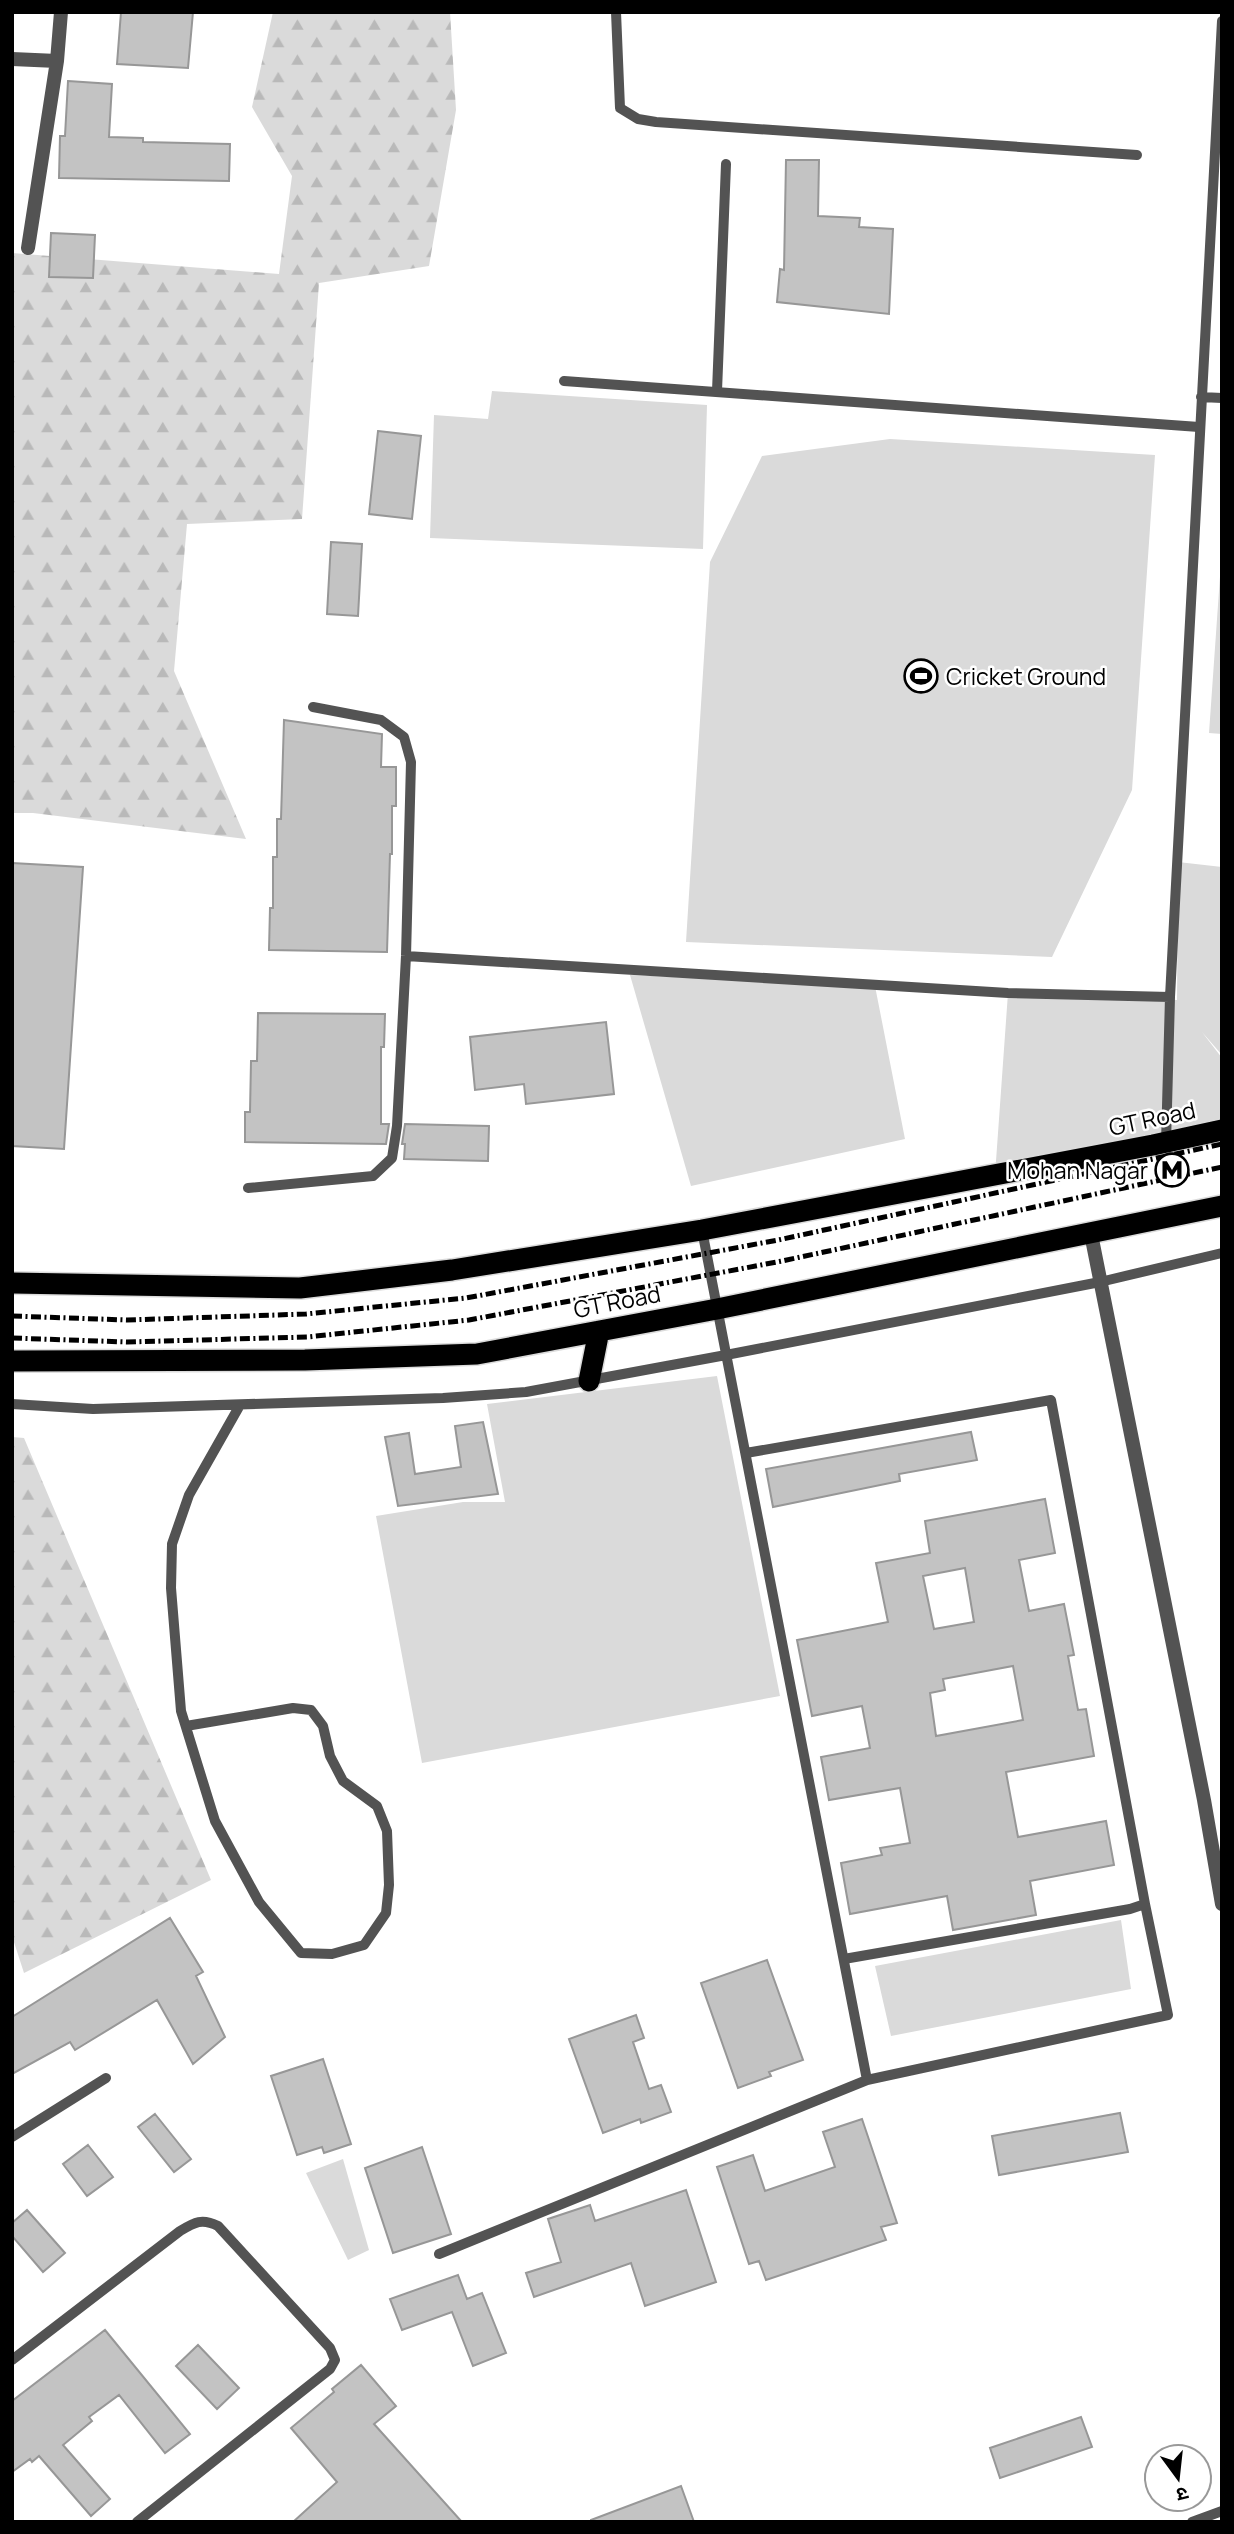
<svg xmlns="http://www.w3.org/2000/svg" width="1234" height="2534" viewBox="0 0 1234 2534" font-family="Manrope,'Noto Sans Devanagari',sans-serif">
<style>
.green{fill:#dadada}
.forest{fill:url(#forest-firs)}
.building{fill:#c3c3c3;stroke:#979797;stroke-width:2;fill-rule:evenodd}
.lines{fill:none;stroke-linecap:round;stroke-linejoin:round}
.highway-casing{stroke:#dbdbdb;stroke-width:24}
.lane{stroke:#535353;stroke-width:10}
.street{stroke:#535353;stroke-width:14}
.highway{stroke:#000;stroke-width:21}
.rail{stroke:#000;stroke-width:5;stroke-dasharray:10 3.5 2 3.5;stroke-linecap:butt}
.labels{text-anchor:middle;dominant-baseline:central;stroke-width:5;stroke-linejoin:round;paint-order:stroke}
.poi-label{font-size:23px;fill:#000;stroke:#fff;text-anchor:start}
.street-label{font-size:23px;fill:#000;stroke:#fff}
</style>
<defs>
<pattern id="forest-firs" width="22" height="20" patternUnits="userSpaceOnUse" patternTransform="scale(1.75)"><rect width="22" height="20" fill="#dadada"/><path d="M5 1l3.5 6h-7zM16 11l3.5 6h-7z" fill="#b9b9b9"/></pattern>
</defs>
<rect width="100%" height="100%" fill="#fff"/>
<!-- green -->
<path class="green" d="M492 391 707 405 703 549 430 538 434 415 488 419Z
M890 439 1155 455 1132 790 1052 957 686 942 710 562 762 456Z
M1222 548V734L1209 733Z
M1178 862 1222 867V1055L1202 1032 1222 1058V1130L995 1175 1008 993 1177 1000Z
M630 975 875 986 905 1139 691 1186Z
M717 1376 780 1696 422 1763 376 1516 463 1502H505L487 1404Z
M1121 1920 1131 1989 891 2036 875 1966Z
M343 2159 369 2250 348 2260 306 2173Z"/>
<!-- forest -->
<path class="forest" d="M273 12H450L456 110 429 266 319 283 302 519 187 524 174 671 246 839 33 813H12V253L279 274 292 176 252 107Z
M12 1437 24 1438 211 1880 24 1973 12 1936Z"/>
<!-- building -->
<path class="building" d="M121 12H193L188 68 117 64Z
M68 81 112 84 109 137 143 138V142L230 144 229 181 59 178 60 136H65Z
M786 160H819L818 216 860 218 859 227 893 229 889 314 777 302 780 269 784 270Z
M51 233 95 235 93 278 49 277Z
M378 431 421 436 412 519 369 514Z
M331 542 362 544 358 616 327 614Z
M284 720 382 734 381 767H396V806H392V854H390L387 952 269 950 270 908H273V857H277V819H281Z
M12 863 83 867 64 1149 12 1146Z
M258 1013 385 1014 384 1047H381V1124H389L386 1144 245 1142V1112H250L251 1061H257Z
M606 1022 614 1094 526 1104 524 1084 475 1090 470 1037Z
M405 1124 489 1126 488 1161 404 1159 405 1144H402Z
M483 1422 498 1494 398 1506 385 1437 409 1433 415 1474 461 1467 455 1426Z
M971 1432 977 1460 899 1474 900 1481 773 1507 766 1469Z
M1045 1499 1055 1553 1019 1560 1029 1611 1064 1604 1074 1655 1068 1656 1078 1710 1086 1709 1094 1756 1006 1772 1018 1837 1106 1821 1114 1865 1030 1881 1036 1915 953 1930 947 1896 850 1914 841 1863 882 1855 880 1848 910 1843 900 1788 829 1800 821 1757 870 1748 862 1706 812 1716 797 1640 888 1622 876 1563 930 1553 925 1521ZM965 1568 974 1622 934 1629 923 1576ZM1013 1666 1023 1720 936 1736 930 1693 945 1690 943 1679Z
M170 1918 203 1972 196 1976 225 2037 193 2064 157 2000 75 2050 70 2042 12 2074V2017Z
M767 1960 803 2060 769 2072 771 2076 738 2088 701 1983Z
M636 2015 644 2038 633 2042 649 2089 661 2085 671 2112 641 2123 640 2119 603 2133 569 2039Z
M323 2059 351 2144 324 2153 322 2147 297 2155 271 2076Z
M1120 2113 1128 2152 999 2175 992 2136Z
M155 2114 191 2159 174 2172 138 2127Z
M862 2119 897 2223 881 2227 886 2240 766 2280 759 2261 749 2264 717 2167 753 2155 765 2191 835 2167 823 2132Z
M88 2145 113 2177 87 2196 63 2164Z
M422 2147 451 2234 393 2253 365 2168Z
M686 2190 716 2282 645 2306 631 2263 534 2297 526 2273 561 2262 548 2219 590 2205 595 2221Z
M27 2210 65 2253 43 2272 12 2236V2223Z
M458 2275 467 2299 482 2293 506 2353 473 2366 452 2312 402 2330 390 2299Z
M105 2330 190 2434 165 2453 119 2395 89 2417 92 2421 63 2445 110 2499 91 2516 39 2456 32 2462 30 2459 12 2472V2401Z
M198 2345 239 2388 217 2409 176 2366Z
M361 2365 396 2406 374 2424 462 2522H293L337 2482 291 2428 334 2392 332 2389Z
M1081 2417 1092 2447 1000 2478 990 2448Z
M681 2486 694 2522H591V2520Z"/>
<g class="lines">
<defs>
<path id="highway" d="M12 1283 300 1288 452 1270 702 1230 1153 1145 1222 1130
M12 1361 305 1360 477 1354 717 1309 1222 1206
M589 1381 599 1331"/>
</defs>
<!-- highway casing -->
<use href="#highway" class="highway-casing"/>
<!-- lane -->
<path class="lane" d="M616 12 620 108 638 119 656 122 1137 155
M564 381 1199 427
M717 391 726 164
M1201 397 1222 398
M406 956 1008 993 1170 997
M1166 1143 1170 997 1222 21
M248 1188 373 1176 392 1158 397 1126 406 956 411 762 404 737 381 720 313 707
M702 1230 867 2080
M12 1404 93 1409 443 1398 526 1392 726 1355 1100 1282 1222 1253
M186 1726 293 1708 311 1710 323 1726 330 1756 343 1781 377 1806 387 1831 389 1885 386 1913 364 1945 332 1954 301 1953 259 1902 215 1821 181 1711 171 1588 172 1544 189 1495 240 1405
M844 1959 1130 1909 1145 1904
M12 2137 106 2078
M439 2254 867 2080 1168 2015 1145 1904 1051 1400 746 1453
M12 2360 180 2231C195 2222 202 2218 218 2226L330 2348 335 2360 330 2369 137 2522
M1192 2522 1222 2511"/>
<!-- street -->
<path class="street" d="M12 59 57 61
M28 248 57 61 61 12
M1091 1234 1204 1800 1222 1904"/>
<!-- highway -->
<use href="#highway" class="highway"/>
<!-- rail -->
<path class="rail" d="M12 1316 127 1320 306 1314 466 1298 778 1240 1222 1144
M12 1338 127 1342 307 1337 469 1320 782 1261 1222 1167"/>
</g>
<!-- icons -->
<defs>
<symbol id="stadium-ring" viewBox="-11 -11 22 22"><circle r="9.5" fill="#fff" stroke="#000" stroke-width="1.5"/><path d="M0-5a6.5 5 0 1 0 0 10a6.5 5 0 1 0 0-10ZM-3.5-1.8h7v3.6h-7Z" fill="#000"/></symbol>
<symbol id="metro-ring" viewBox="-11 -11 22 22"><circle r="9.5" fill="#fff" stroke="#000" stroke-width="1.5"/><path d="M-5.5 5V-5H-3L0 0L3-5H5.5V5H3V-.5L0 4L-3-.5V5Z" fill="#000"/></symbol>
</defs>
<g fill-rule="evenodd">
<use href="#stadium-ring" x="902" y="657" width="38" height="38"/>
<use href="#metro-ring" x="1153" y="1151" width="38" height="38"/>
</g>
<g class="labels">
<!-- poi labels -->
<g class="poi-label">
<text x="946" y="676">Cricket Ground</text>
<text x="1148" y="1170" text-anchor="end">Mohan Nagar</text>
</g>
<!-- street labels -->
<g class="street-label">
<text transform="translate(1152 1118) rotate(-12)">GT Road</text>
<text transform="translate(617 1301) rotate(-11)">GT Road</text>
</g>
</g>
<!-- border -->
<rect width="1234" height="2534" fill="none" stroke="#000000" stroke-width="28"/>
<!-- north arrow -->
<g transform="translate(1178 2478) rotate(165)"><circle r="33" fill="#ffffff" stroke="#999999" stroke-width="2"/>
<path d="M0-5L12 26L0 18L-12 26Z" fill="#000000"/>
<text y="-10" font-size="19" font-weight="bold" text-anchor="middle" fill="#000000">उ</text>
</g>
</svg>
